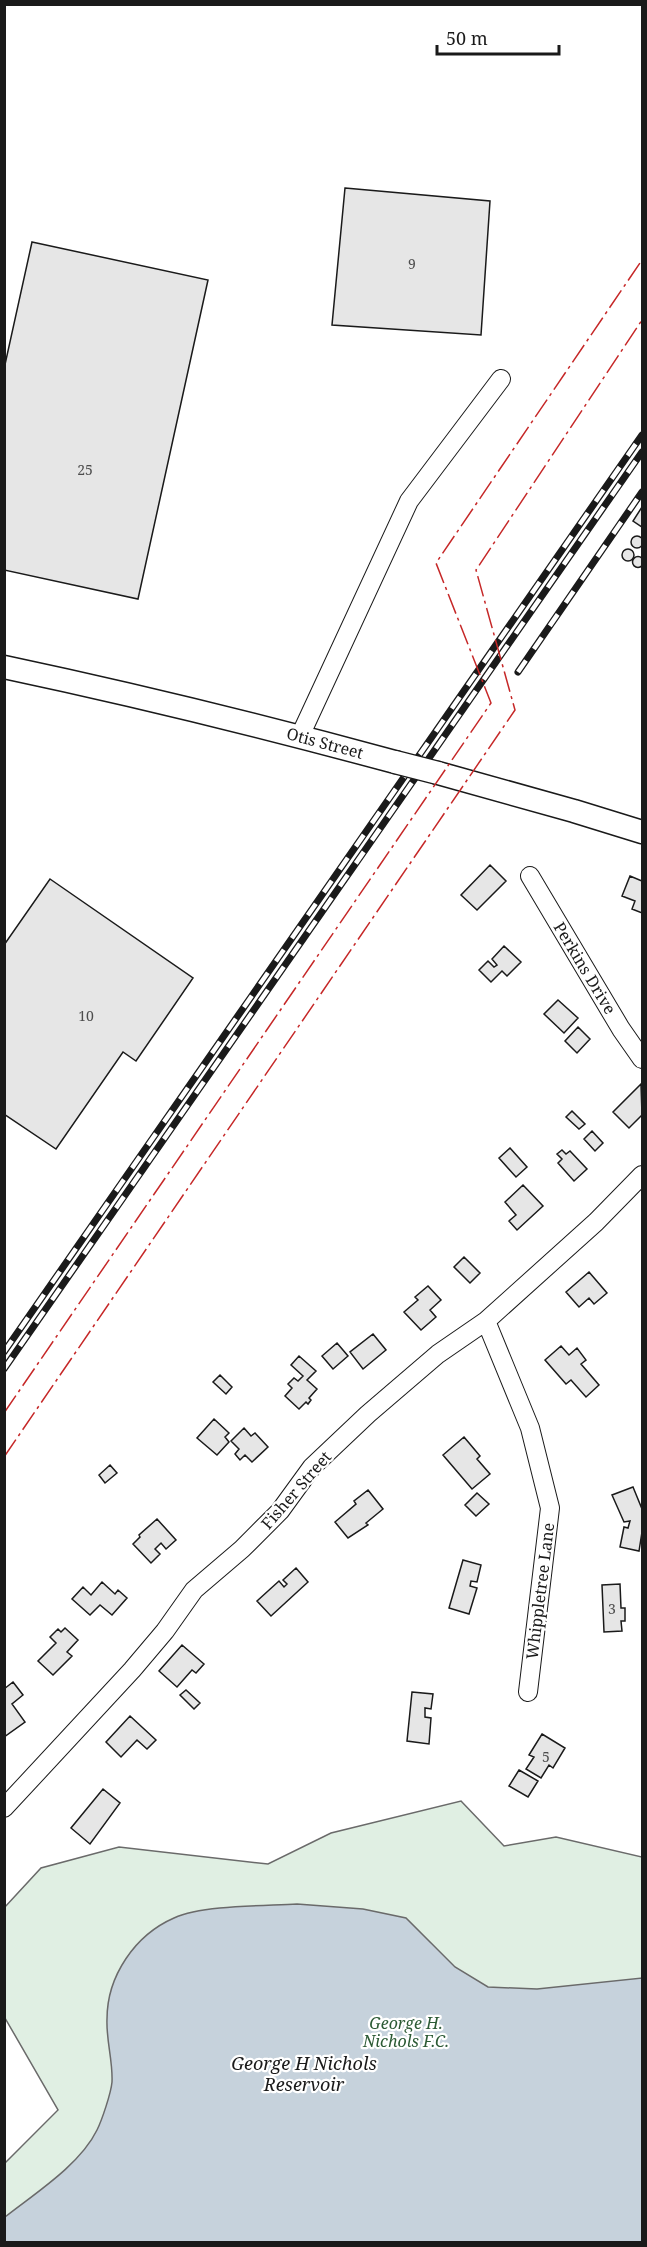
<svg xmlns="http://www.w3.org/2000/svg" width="647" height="2247" viewBox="0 0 647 2247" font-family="'Noto Serif',serif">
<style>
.green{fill:#e0efe3;stroke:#6a6a6a;stroke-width:1.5}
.water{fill:#c6d2dc;stroke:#6a6a6a;stroke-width:1.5}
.building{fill:#e6e6e6;stroke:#1a1a1a;stroke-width:1.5}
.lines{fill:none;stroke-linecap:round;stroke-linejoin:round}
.minor-casing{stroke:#1a1a1a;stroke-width:20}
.major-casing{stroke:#1a1a1a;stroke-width:25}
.minor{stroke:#fff;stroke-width:18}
.major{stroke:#fff;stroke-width:22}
.rail-casing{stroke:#1a1a1a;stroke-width:7}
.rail{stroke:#fff;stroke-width:4.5;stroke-dasharray:14;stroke-linecap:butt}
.major-bridge-casing{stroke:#1a1a1a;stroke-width:25;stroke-linecap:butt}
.major-bridge{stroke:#fff;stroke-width:22}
.power{stroke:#c62828;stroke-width:1.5;stroke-dasharray:21 4.5 3 4.5;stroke-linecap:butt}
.labels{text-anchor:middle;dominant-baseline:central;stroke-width:4.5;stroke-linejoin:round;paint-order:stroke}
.number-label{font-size:14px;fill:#4d4d4d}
.street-label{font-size:16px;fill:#1a1a1a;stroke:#fff}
.park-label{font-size:16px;font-style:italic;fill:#2b5a34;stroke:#fff}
.water-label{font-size:18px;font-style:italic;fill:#1a1a1a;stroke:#fff}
</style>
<rect width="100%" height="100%" fill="#fff"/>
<!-- green -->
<path class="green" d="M461 1801 504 1846 556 1837 642 1857V2242H5V2163L58 2110 5 2018 4 1908 41 1868 119 1847 268 1864 331 1833Z"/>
<!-- water -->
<path class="water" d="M297 1904 363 1909 406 1918 455 1967 488 1987 537 1989 642 1978V2242H5V2217C34 2194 80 2165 97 2130 102 2120 111 2093 112 2082 113 2061 106 2040 107 2019 107 1976 135 1935 174 1918 203 1905 264 1906 297 1904Z"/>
<!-- building -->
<path class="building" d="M345 188 490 201 481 335 332 325Z
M32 242 208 280 138 599 4 570V369Z
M642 507V527L633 521Z
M631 542a6 6 0 1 1 12 0a6 6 0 1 1-12 0Z
M622 555a6 6 0 1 1 12 0a6 6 0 1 1-12 0Z
M632.5 562a5.5 5.5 0 1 1 11 0a5.5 5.5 0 1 1-11 0Z
M490 865 506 881 477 910 461 895Z
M630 876 642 881V913L632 909 635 901 622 896Z
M50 879 193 978 136 1061 123 1052 56 1149 4 1114V945Z
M504 946 521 962 507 976 502 971 491 982 479 970 488 961 494 967 497 965 492 959Z
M558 1000 578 1018 564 1033 544 1014Z
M578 1027 590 1039 577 1053 565 1041Z
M641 1084 642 1115 629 1128 613 1112Z
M572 1111 585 1124 579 1129 566 1117Z
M592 1131 603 1143 595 1151 584 1139Z
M510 1148 527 1167 516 1177 499 1158Z
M562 1150 566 1154 570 1151 587 1169 574 1181 558 1163 562 1159 557 1154Z
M523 1185 543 1206 517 1230 509 1221 516 1215 505 1202Z
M464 1257 480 1273 470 1283 454 1267Z
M589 1272 607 1293 594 1304 589 1298 579 1307 566 1292Z
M428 1286 441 1300 430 1310 436 1317 421 1330 404 1312 418 1300 415 1297Z
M373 1334 386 1350 363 1369 350 1352Z
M337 1343 348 1356 333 1369 322 1356Z
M561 1346 569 1355 577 1348 586 1360 581 1364 599 1385 586 1397 571 1380 566 1384 545 1360Z
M299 1356 316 1371 307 1380 317 1389 309 1398 311 1400 308 1404 306 1402 299 1409 285 1396 292 1388 288 1384 294 1378 298 1381 303 1376 291 1365Z
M220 1375 232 1387 226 1394 213 1382Z
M214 1419 229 1433 225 1437 229 1442 217 1455 197 1438Z
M244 1428 251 1436 255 1433 268 1447 252 1462 245 1455 240 1460 235 1454 239 1449 231 1441Z
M464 1437 480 1456 477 1459 490 1474 472 1489 443 1455Z
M110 1465 117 1473 105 1483 99 1475Z
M633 1487 642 1509V1532L639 1551 620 1547 624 1527 628 1528 630 1521 624 1522 612 1495Z
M368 1490 383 1509 366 1523 368 1525 348 1538 335 1522 356 1504 354 1501Z
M477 1493 489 1504 476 1516 465 1505Z
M157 1519 176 1540 166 1549 161 1543 155 1549 160 1554 151 1563 133 1544 140 1537 139 1535Z
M463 1560 481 1565 477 1582 471 1581 470 1586 477 1588 469 1614 449 1608Z
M296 1568 308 1582 271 1616 257 1601 279 1581 284 1587 287 1584 283 1580Z
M102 1582 115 1594 118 1590 127 1598 112 1615 100 1605 90 1615 72 1599 83 1587 91 1595Z
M620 1584 621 1608H625V1621H621L622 1631 604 1632 602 1585Z
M65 1628 78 1640 67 1652 72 1656 53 1675 38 1661 56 1643 50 1637 58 1629 61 1632Z
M182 1645 204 1664 196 1673 192 1670 177 1687 159 1671Z
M13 1682 23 1695 12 1704 25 1722 4 1737V1689Z
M186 1690 200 1703 194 1709 180 1695Z
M412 1692 433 1694 431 1709 425 1708V1717L431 1718 429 1744 407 1741Z
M130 1716 156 1740 147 1749 137 1740 121 1757 106 1742Z
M542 1734 565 1748 553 1768 549 1765 541 1778 526 1769 534 1757 529 1755Z
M519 1770 538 1781 528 1797 509 1786Z
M103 1789 120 1803 90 1844 71 1828Z"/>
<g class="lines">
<defs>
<path id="minor" d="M300 736 409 501 501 379
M530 876 621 1029 642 1059
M486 1321 530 1428 550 1508 528 1692
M4 1808 132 1670 165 1631 194 1590 242 1549 280 1511 312 1467 368 1414 438 1354 486 1321 596 1222 642 1175"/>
<path id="major" d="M4 667C136 695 266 727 395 762
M438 773 574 811 642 832"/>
</defs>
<!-- minor casing -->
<use href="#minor" class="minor-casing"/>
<!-- major casing -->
<use href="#major" class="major-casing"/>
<!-- minor -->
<use href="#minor" class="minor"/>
<!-- major -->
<use href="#major" class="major"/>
<defs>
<path id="rail" d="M518 672 642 492
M4 1352 642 435
M4 1369 642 452"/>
</defs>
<!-- rail casing -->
<use href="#rail" class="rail-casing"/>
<!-- rail -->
<use href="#rail" class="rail"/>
<defs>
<path id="major-bridge" d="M395 762 438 773"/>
</defs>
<!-- major-bridge casing -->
<use href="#major-bridge" class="major-bridge-casing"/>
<!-- major-bridge -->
<use href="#major-bridge" class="major-bridge"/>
<!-- power -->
<path class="power" d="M4 1413 491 703 436 563 642 260
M4 1457 515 710 476 570 642 320"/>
</g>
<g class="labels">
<!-- number labels -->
<g class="number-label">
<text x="412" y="263">9</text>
<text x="85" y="469">25</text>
<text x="86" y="1015">10</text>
<text x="612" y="1608">3</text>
<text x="546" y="1756">5</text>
</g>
<!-- street labels -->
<g class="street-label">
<text transform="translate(325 743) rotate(15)">Otis Street</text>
<text transform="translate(585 968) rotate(59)">Perkins Drive</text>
<text transform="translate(296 1490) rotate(-49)">Fisher Street</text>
<text transform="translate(540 1591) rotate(-83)">Whippletree Lane</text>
</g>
<!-- park labels -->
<g class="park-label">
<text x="406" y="2023">George H.<tspan x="406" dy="18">Nichols F.C.</tspan></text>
</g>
<!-- water labels -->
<g class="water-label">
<text x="304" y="2063">George H Nichols<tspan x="304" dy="21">Reservoir</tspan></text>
</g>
</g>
<!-- border -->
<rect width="647" height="2247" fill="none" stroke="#1a1a1a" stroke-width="12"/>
<!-- scale -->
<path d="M437 45v9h122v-9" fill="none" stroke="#1a1a1a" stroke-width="3"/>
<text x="446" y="45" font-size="18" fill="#1a1a1a" stroke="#ffffff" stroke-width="4.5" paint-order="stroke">50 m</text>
</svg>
